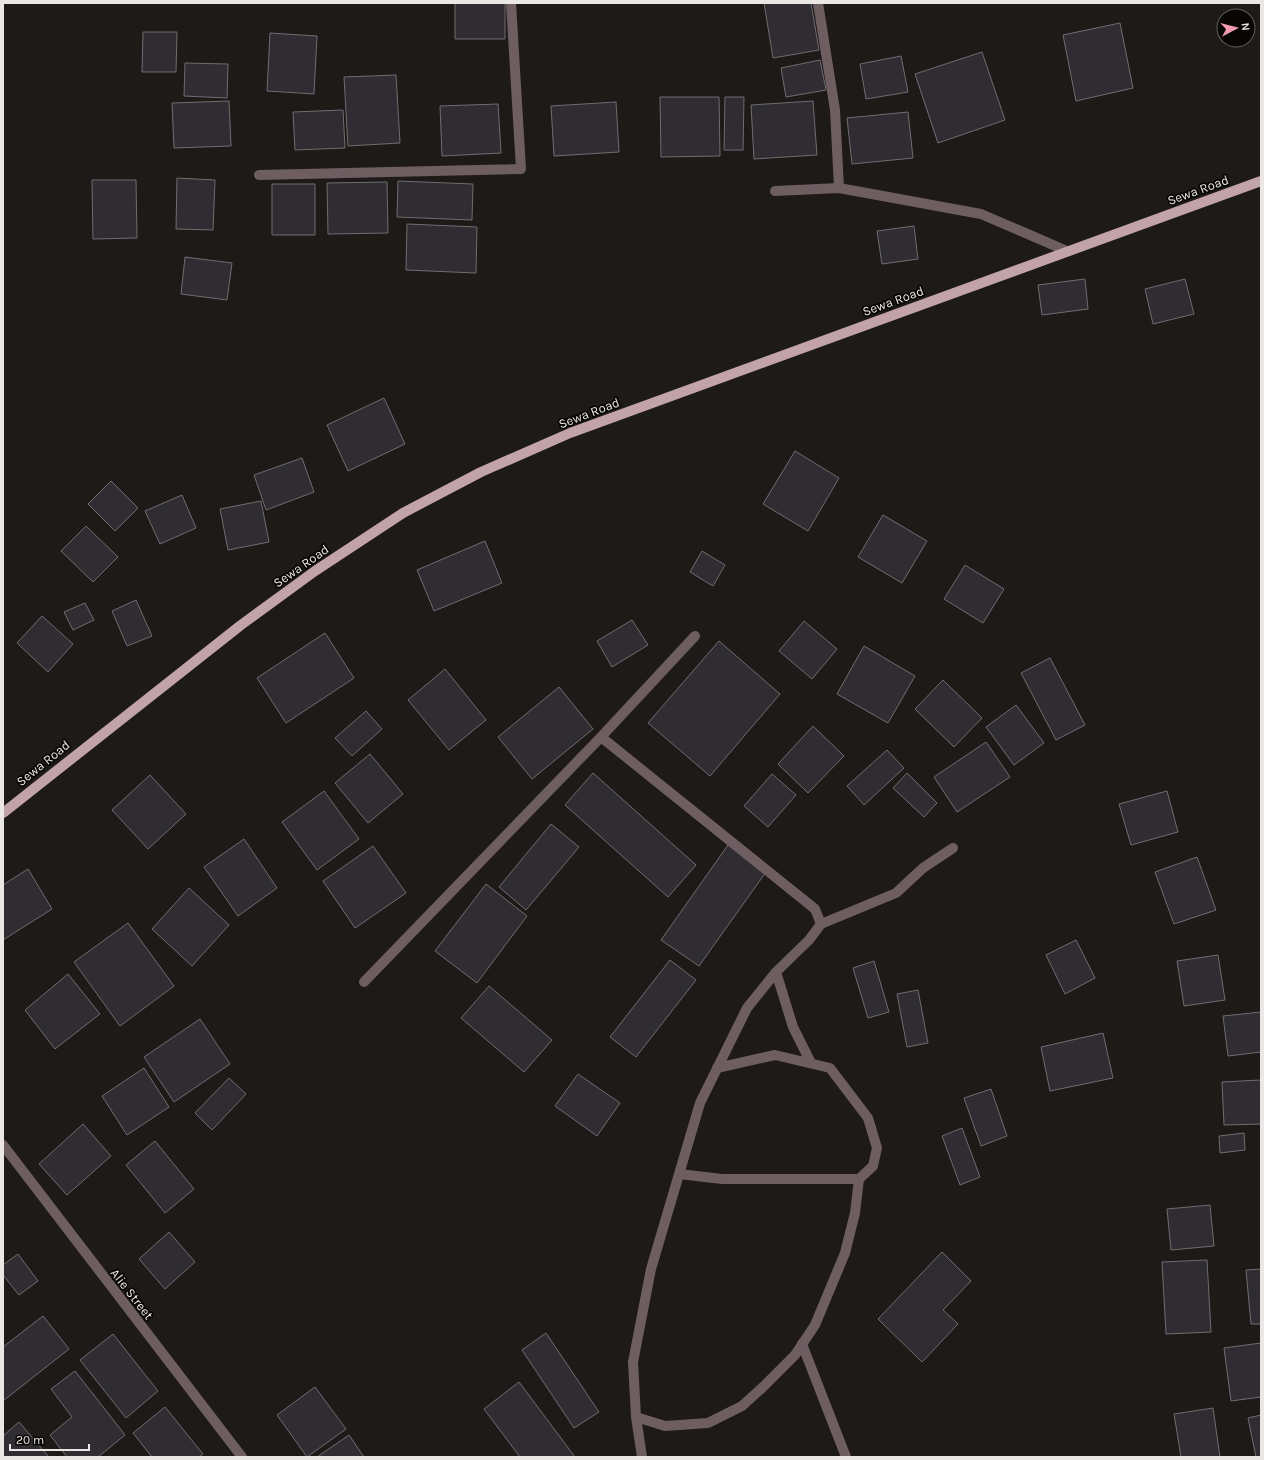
<svg xmlns="http://www.w3.org/2000/svg" width="1264" height="1460" viewBox="0 0 1264 1460" font-family="Karla,sans-serif">
<style>
.building{fill:#2f2d31;stroke:#6f6d71}
.lines{fill:none;stroke-linecap:round;stroke-linejoin:round}
.lane{stroke:#6e5e62;stroke-width:10}
.street{stroke:#6e5e62;stroke-width:10}
.primary{stroke:#c2a3ab;stroke-width:10}
.labels{text-anchor:middle;dominant-baseline:central;stroke-width:3.5;stroke-linejoin:round;paint-order:stroke}
.street-label{font-size:13px;fill:#eae7e5;stroke:#070605}
</style>
<rect width="100%" height="100%" fill="#1e1a18"/>
<!-- building -->
<path class="building" d="M455 3H505V39H455Z
M764 3H811L819 50 773 58Z
M1120 23 1133 88 1076 101 1063 35Z
M143 32H177L176 72H142Z
M270 33 317 36 314 94 267 91Z
M982 52 1005 120 938 143 915 74Z
M901 56 908 92 866 99 860 64Z
M820 60 826 90 786 97 781 68Z
M185 63 228 64 227 98 184 96Z
M396 75 400 143 348 146 344 77Z
M660 97H719L720 156 661 157Z
M725 97H744L743 150H724Z
M229 101 231 146 174 148 172 103Z
M813 101 817 155 754 159 751 105Z
M616 102 619 152 554 156 551 106Z
M498 104 501 153 442 156 440 106Z
M343 110 345 148 295 150 293 112Z
M908 112 913 158 852 164 847 118Z
M177 178 215 180 213 230 176 229Z
M92 180H136L137 238 93 239Z
M398 181 473 184 472 220 397 217Z
M387 182 388 233 328 234 327 183Z
M272 184H315V235H272Z
M407 224 477 227 476 273 406 270Z
M914 226 918 259 882 264 877 231Z
M185 257 232 263 227 300 181 294Z
M1085 279 1088 309 1042 315 1038 285Z
M1185 279 1194 314 1153 324 1145 289Z
M384 398 405 444 348 471 327 425Z
M795 451 839 478 808 531 763 504Z
M302 458 314 492 266 510 254 475Z
M111 481 138 508 115 531 88 504Z
M182 495 196 528 160 544 145 511Z
M261 501 269 542 228 550 220 509Z
M883 515 927 541 902 583 858 557Z
M86 526 118 557 93 582 61 551Z
M485 541 502 583 434 611 417 570Z
M702 551 725 565 713 586 690 572Z
M965 565 1004 589 983 623 944 599Z
M136 600 152 636 127 646 112 611Z
M85 603 94 620 73 630 64 612Z
M42 616 73 644 48 672 17 643Z
M632 620 648 645 612 667 597 641Z
M804 621 837 649 812 679 779 651Z
M325 633 354 678 286 723 257 678Z
M719 641 780 694 710 776 648 723Z
M864 646 915 676 888 723 837 694Z
M1050 658 1085 725 1056 740 1021 673Z
M445 669 486 720 449 750 408 700Z
M943 680 982 718 954 747 915 709Z
M559 687 593 729 532 779 498 737Z
M1016 705 1044 743 1014 765 986 727Z
M366 711 382 729 352 756 335 738Z
M813 726 844 756 808 793 778 764Z
M986 742 1010 777 957 812 934 777Z
M887 750 904 768 864 805 847 786Z
M370 754 403 794 368 823 335 783Z
M593 773 696 865 668 897 565 805Z
M907 773 937 803 924 817 893 788Z
M772 774 796 795 768 827 744 806Z
M150 775 186 814 148 849 112 810Z
M324 791 359 839 317 870 282 822Z
M1167 791 1178 832 1131 845 1119 804Z
M551 824 579 847 526 910 499 887Z
M244 839 277 888 238 916 204 867Z
M728 845 766 872 699 966 661 940Z
M373 846 406 893 355 928 323 881Z
M1197 857 1216 910 1174 924 1155 872Z
M28 869 52 909 3 940V885Z
M486 884 527 916 477 983 435 951Z
M189 888 229 925 192 966 152 929Z
M128 923 174 986 120 1026 74 962Z
M1076 940 1095 978 1065 994 1046 955Z
M1218 955 1225 1000 1184 1006 1177 961Z
M670 960 696 980 636 1057 610 1037Z
M874 961 889 1012 868 1018 853 968Z
M68 974 100 1014 55 1049 25 1010Z
M489 986 552 1040 524 1072 461 1018Z
M918 990 928 1043 907 1047 897 994Z
M1261 1012V1052L1228 1056 1223 1016Z
M200 1019 230 1064 174 1102 144 1057Z
M1103 1033 1113 1078 1050 1091 1041 1047Z
M144 1068 169 1107 127 1135 102 1096Z
M578 1074 620 1103 597 1136 555 1106Z
M229 1078 246 1094 212 1130 195 1113Z
M1261 1080V1124L1224 1125 1222 1082Z
M991 1089 1007 1136 981 1146 964 1098Z
M83 1124 111 1156 67 1195 39 1164Z
M962 1128 980 1177 960 1185 942 1136Z
M1244 1133 1245 1150 1220 1153 1219 1136Z
M155 1141 194 1189 165 1213 126 1165Z
M1210 1205 1214 1246 1171 1250 1167 1209Z
M169 1232 195 1262 165 1289 139 1259Z
M942 1252 971 1281 943 1310 958 1324 922 1362 878 1319Z
M18 1254 38 1281 19 1295 3 1275V1265Z
M1207 1260 1211 1332 1166 1334 1162 1262Z
M1261 1269V1324H1251L1246 1270Z
M43 1316 69 1349 3 1401V1347Z
M546 1333 599 1412 574 1428 522 1350Z
M113 1334 158 1391 126 1418 80 1360Z
M1261 1343V1397L1231 1401 1224 1348Z
M75 1371 125 1435 98 1457H67L50 1435 72 1417 51 1389Z
M519 1382 575 1457H520L484 1409Z
M315 1387 346 1429 307 1457 277 1415Z
M165 1407 203 1454 199 1457H152L133 1433Z
M1213 1408 1220 1457H1181L1174 1414Z
M1261 1415V1457H1256L1248 1418Z
M19 1422 49 1457H3V1436Z
M349 1435 364 1457H317Z"/>
<g class="lines">
<!-- lane -->
<path class="lane" d="M802 1344 846 1457"/>
<!-- street -->
<path class="street" d="M818 3 835 110 839 188
M259 175 521 169 511 3
M775 191 839 188 981 214 1067 251
M601 737 815 909 821 924 809 940 776 972 747 1008 700 1103 651 1269 633 1362 636 1417 642 1457
M821 924 896 893 923 868 953 848
M776 972 793 1027 811 1063
M364 982 601 737 695 636
M3 1145 242 1457
M679 1174 722 1179H859L873 1166 877 1148 868 1118 830 1068 775 1055 717 1068
M636 1417 665 1426 708 1423 742 1406 763 1387 795 1355 815 1325 845 1253 855 1213 859 1179"/>
<!-- primary -->
<path class="primary" d="M3 813 241 625 315 571 403 513 481 472 570 433 1261 181"/>
</g>
<g class="labels">
<!-- street labels -->
<g class="street-label">
<text transform="translate(1198 190) rotate(-20)">Sewa Road</text>
<text transform="translate(893 301) rotate(-20)">Sewa Road</text>
<text transform="translate(589 413) rotate(-21)">Sewa Road</text>
<text transform="translate(301 566) rotate(-35)">Sewa Road</text>
<text transform="translate(43 763) rotate(-39)">Sewa Road</text>
<text transform="translate(132 1294) rotate(52)">Alie Street</text>
</g>
</g>
<!-- border -->
<rect width="1264" height="1460" fill="none" stroke="#eae7e5" stroke-width="8"/>
<!-- north arrow -->
<g transform="translate(1236 28) rotate(83)"><circle r="19" fill="#070605" stroke="#62605f"/>
<path d="M0-3L7 15L0 10L-7 15Z" fill="#f29ab0"/>
<text y="-6" font-size="11" font-weight="bold" text-anchor="middle" fill="#eae7e5">N</text>
</g>
<!-- scale -->
<path d="M10 1444v6h79v-6" fill="none" stroke="#eae7e5" stroke-width="2"/>
<text x="16" y="1444" font-size="12" fill="#eae7e5" stroke="#070605" stroke-width="3" paint-order="stroke">20 m</text>
</svg>
